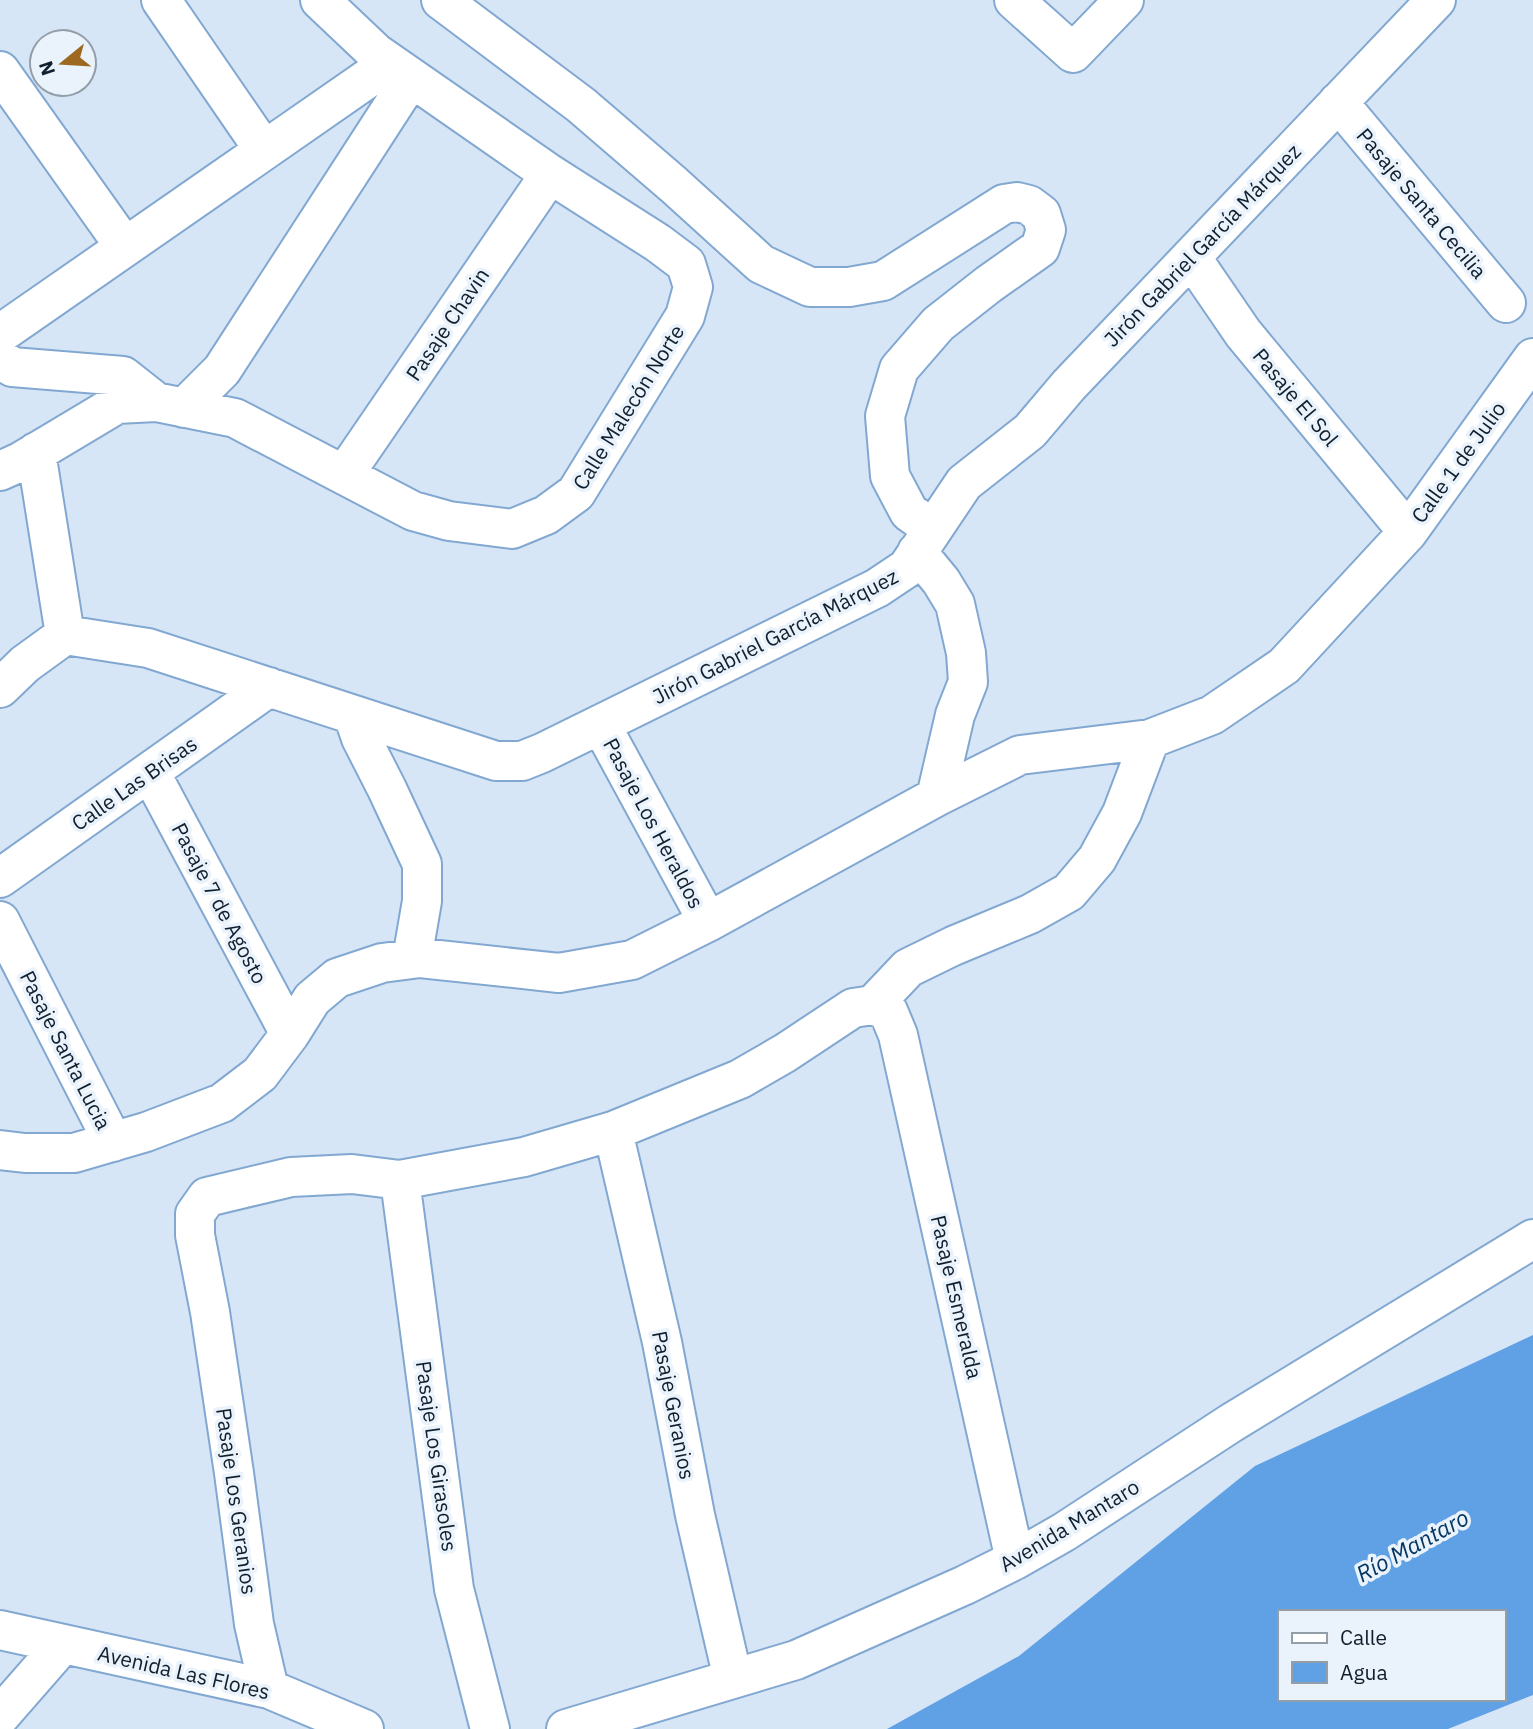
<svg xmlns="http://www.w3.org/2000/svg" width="1533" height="1729" viewBox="0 0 1533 1729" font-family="'IBM Plex Sans',sans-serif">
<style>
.water{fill:#5fa1e4;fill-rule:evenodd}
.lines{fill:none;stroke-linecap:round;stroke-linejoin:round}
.minor-casing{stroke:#82a8d1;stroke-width:42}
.minor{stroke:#fff;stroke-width:38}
.labels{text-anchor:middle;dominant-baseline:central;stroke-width:7;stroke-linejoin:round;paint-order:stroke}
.street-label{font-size:21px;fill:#101f2e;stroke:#eaf2fb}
.water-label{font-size:23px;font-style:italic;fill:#053762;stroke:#eaf2fb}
</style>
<rect width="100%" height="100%" fill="#d6e6f7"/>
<!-- water -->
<path class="water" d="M1533 1335V1695L1448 1729H887L1019 1656 1255 1466ZM1279 1612H1503V1699H1279Z"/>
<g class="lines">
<defs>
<path id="minor" d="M161 0 264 150
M441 0 581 105 674 185 761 264 810 287H849L883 281 1004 204 1017 202 1029 205 1041 214 1046 230 1040 248 989 284 938 324 899 369 885 416 890 476 909 512 933 529
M1014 0 1073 53 1124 0
M0 71 125 247
M1338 102 1506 303
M1191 257 1243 333 1408 532
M0 334 390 63
M0 358 12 367 123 376 156 402
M184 408 222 370 411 78
M36 452 65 635
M0 471 20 462 117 404 156 402 235 418 413 511 449 521 512 529 546 515 576 493 685 316 693 287 686 264 658 243 550 174 376 53 320 0
M344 475 550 174
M917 552 941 581 955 604 966 653 968 682 955 715 936 797
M65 635 148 648 496 761H522L542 753 877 588 907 568 964 483 1030 431 1069 385 1436 0
M0 688 25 664 65 635
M353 715 361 738 387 789 422 864V901L412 959
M601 725 708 922
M150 772 290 1034
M0 878 269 687
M0 921 113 1142
M873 1005 908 968 953 946 1030 914 1069 892 1097 859 1122 813 1150 739
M613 1131 662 1342 695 1515 733 1679
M0 1150 25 1153H74L146 1132 222 1103 260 1074 290 1034 312 999 337 978 382 963 420 958 559 973 632 960 708 922 936 797 1020 755 1150 739 1212 715 1284 666 1408 532 1533 358
M400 1180 454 1589 490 1729
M0 1630 269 1689 364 1729
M269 1689 254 1624 234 1473 210 1312 195 1235V1214L207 1197 291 1177 352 1174 400 1180 524 1157 613 1131 740 1079 785 1053 853 1008 873 1005 888 1011 898 1035 1015 1560
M0 1716 62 1645
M566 1729 796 1660 965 1585 1015 1560 1064 1532 1231 1423 1533 1239"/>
</defs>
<!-- minor casing -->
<use href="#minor" class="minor-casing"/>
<!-- minor -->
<use href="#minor" class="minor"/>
</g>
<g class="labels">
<!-- street labels -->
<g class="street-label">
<text transform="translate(1422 203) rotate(50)">Pasaje Santa Cecilia</text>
<text transform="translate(1202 245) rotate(-46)">Jirón Gabriel García Márquez</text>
<text transform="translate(447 324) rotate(-56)">Pasaje Chavin</text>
<text transform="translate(1296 397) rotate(50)">Pasaje El Sol</text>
<text transform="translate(628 407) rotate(-58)">Calle Malecón Norte</text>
<text transform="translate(1458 462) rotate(-54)">Calle 1 de Julio</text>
<text transform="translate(775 636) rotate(-27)">Jirón Gabriel García Márquez</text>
<text transform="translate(134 783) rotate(-35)">Calle Las Brisas</text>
<text transform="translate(654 823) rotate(62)">Pasaje Los Heraldos</text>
<text transform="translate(220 903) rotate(62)">Pasaje 7 de Agosto</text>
<text transform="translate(66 1050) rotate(63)">Pasaje Santa Lucia</text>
<text transform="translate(957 1297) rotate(77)">Pasaje Esmeralda</text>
<text transform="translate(674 1405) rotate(79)">Pasaje Geranios</text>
<text transform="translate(437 1456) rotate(82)">Pasaje Los Girasoles</text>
<text transform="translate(237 1501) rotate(82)">Pasaje Los Geranios</text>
<text transform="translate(1069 1525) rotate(-31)">Avenida Mantaro</text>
<text transform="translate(184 1672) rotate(13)">Avenida Las Flores</text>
</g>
<!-- water labels -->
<g class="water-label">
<text transform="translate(1412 1545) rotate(-29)">Río Mantaro</text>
</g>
</g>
<!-- legend -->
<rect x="1278" y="1610" width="228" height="91" fill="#eaf2fb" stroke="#939ea9" stroke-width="2"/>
<rect x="1292" y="1633" width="35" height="10" fill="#ffffff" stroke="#939ea9" stroke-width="2"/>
<text x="1340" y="1645" font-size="21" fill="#101f2e">Calle</text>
<rect x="1292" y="1662" width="35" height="21" fill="#5fa1e4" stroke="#939ea9" stroke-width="2"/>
<text x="1340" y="1680" font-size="21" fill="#101f2e">Agua</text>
<!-- north arrow -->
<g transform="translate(63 63) rotate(252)"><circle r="33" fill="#eaf2fb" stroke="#939ea9" stroke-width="2"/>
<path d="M0-5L12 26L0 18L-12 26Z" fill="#9d6921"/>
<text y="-10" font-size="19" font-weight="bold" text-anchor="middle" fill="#101f2e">N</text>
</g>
</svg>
